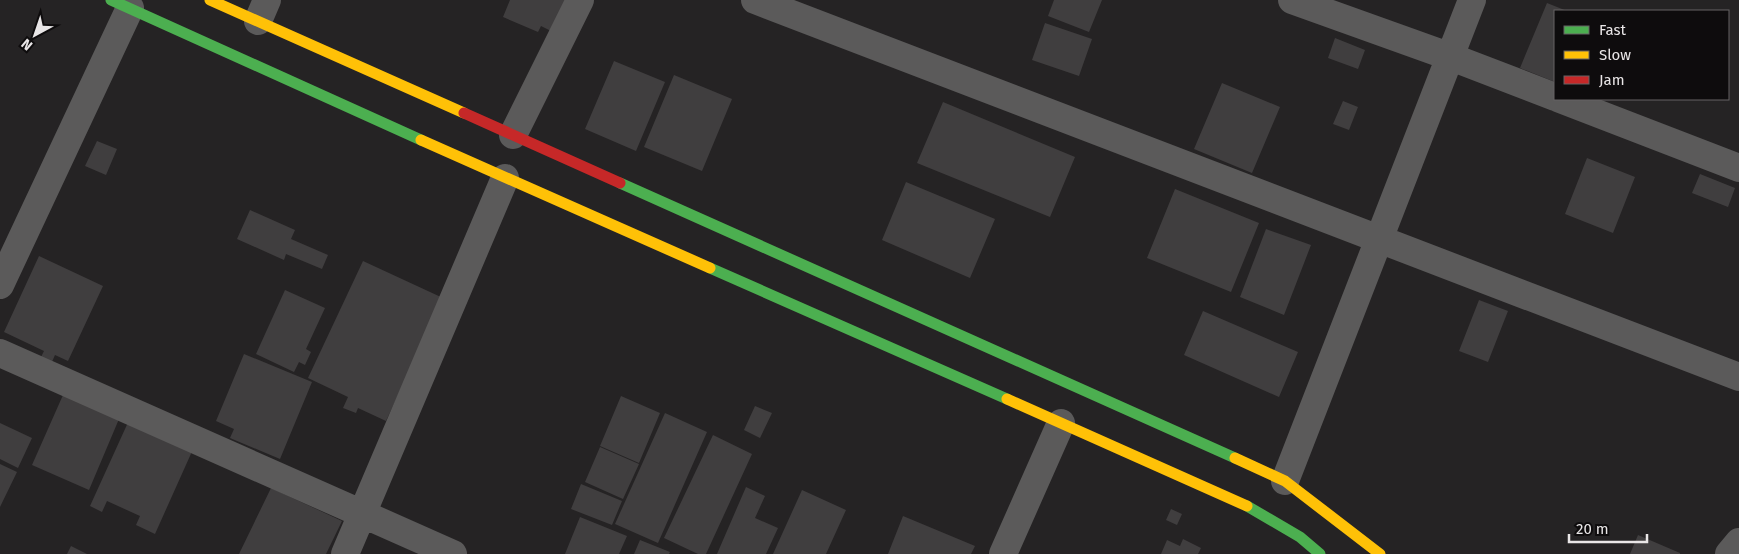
<svg xmlns="http://www.w3.org/2000/svg" width="1739" height="554" viewBox="0 0 1739 554" font-family="'Fira Sans',sans-serif">
<style>
.building{fill:#403e3f}
.lines{fill:none;stroke-linecap:round;stroke-linejoin:round}
.street{stroke:#5b5a5a;stroke-width:28}
.fast{stroke:#4caf50;stroke-width:11}
.slow{stroke:#ffc107;stroke-width:11}
.jam{stroke:#c62828;stroke-width:11}
</style>
<rect width="100%" height="100%" fill="#252324"/>
<!-- building -->
<path class="building" d="M510 0H576L561 36 541 26 538 32 503 17Z
M1054 0H1102L1089 32 1048 16Z
M1547 3 1567 11H1555V82L1520 68Z
M1045 23 1092 39 1079 76 1032 60Z
M1335 38 1365 50 1358 69 1328 58Z
M614 61 665 82 636 151 585 129Z
M674 75 732 99 702 171 644 147Z
M1222 83 1280 107 1252 173 1194 149Z
M1343 101 1358 107 1349 130 1333 124Z
M943 102 1075 157 1050 217 917 163Z
M97 141 117 149 106 175 85 166Z
M1587 158 1635 177 1613 233 1565 214Z
M1700 174 1735 188 1728 207 1692 193Z
M906 182 995 219 970 278 882 240Z
M1175 189 1259 223 1231 292 1147 258Z
M250 210 295 230 291 239 328 255 322 269 286 254 284 260 237 239Z
M1266 229 1311 245 1284 315 1240 297Z
M39 256 103 286 68 361 55 355 51 364 40 359 44 351 4 332Z
M363 261 443 298 386 421 358 408 356 413 343 408 348 397 308 378Z
M285 290 325 308 306 349 311 352 305 365 299 362 294 372 256 354Z
M1479 300 1508 311 1488 362 1459 351Z
M1203 311 1298 352 1279 397 1184 355Z
M244 354 312 382 280 459 230 438 234 429 216 421Z
M63 395 119 419 89 490 32 465Z
M621 396 660 413 639 463 600 446Z
M755 406 772 413 760 438 744 430Z
M665 413 707 432 658 543 615 524Z
M130 418 194 447 155 534 136 525 140 516 107 501 102 512 90 506Z
M0 423 32 438 18 468 0 459Z
M713 435 752 454 706 554H698L664 538Z
M600 447 639 464 623 499 585 482Z
M0 464 17 472 0 507Z
M581 484 622 501 612 525 571 509Z
M746 487 765 496 755 518 778 528 766 554H717Z
M271 488 342 521 326 554H239Z
M802 490 846 510 826 554H773Z
M1171 509 1182 514 1177 525 1166 520Z
M903 516 975 546 971 554H888Z
M580 517 627 536 619 554H565Z
M1638 535 1680 553V554H1630Z
M1183 539 1201 548 1198 554H1161L1167 540 1180 546Z
M640 540 670 552 669 554H634Z
M71 546 87 554H67Z"/>
<g class="lines">
<!-- street -->
<path class="street" d="M755 0 1739 377
M1292 0 1451 57 1555 97
M258 21 267 0
M1560 99 1739 168
M513 135 580 0
M0 285 130 8
M0 353 453 554
M1285 481 1472 0
M345 554 505 178
M1003 554 1061 423
M1729 554 1739 542"/>
<!-- fast -->
<path class="fast" d="M111 0 421 140
M620 183 1235 458
M710 268 1007 399
M1247 506 1300 537 1320 554"/>
<!-- slow -->
<path class="slow" d="M210 0 464 113
M421 140 710 268
M1007 399 1247 506
M1235 458 1285 481 1380 554"/>
<!-- jam -->
<path class="jam" d="M464 113 620 183"/>
</g>
<!-- legend -->
<rect x="1554" y="10" width="175" height="90" fill="#0e0c0d" stroke="#666364"/>
<rect x="1564" y="26" width="25" height="8" fill="#4caf50" stroke="#666364"/>
<text x="1599" y="35" font-size="15" fill="#e9e6e7">Fast</text>
<rect x="1564" y="51" width="25" height="8" fill="#ffc107" stroke="#666364"/>
<text x="1599" y="60" font-size="15" fill="#e9e6e7">Slow</text>
<rect x="1564" y="76" width="25" height="8" fill="#c62828" stroke="#666364"/>
<text x="1599" y="85" font-size="15" fill="#e9e6e7">Jam</text>
<!-- north arrow -->
<g transform="translate(35 35) rotate(220)" stroke="#0e0c0d" stroke-width="4" paint-order="stroke">
<path d="M0-4L9 19L0 12L-9 19Z" fill="#e9e6e7"/>
<text y="-8" font-size="14" font-weight="bold" text-anchor="middle" fill="#e9e6e7">N</text>
</g>
<!-- scale -->
<path d="M1569 534v8h78v-8" fill="none" stroke="#e9e6e7" stroke-width="2.5"/>
<text x="1576" y="534" font-size="15" fill="#e9e6e7" stroke="#0e0c0d" stroke-width="4" paint-order="stroke">20 m</text>
</svg>
